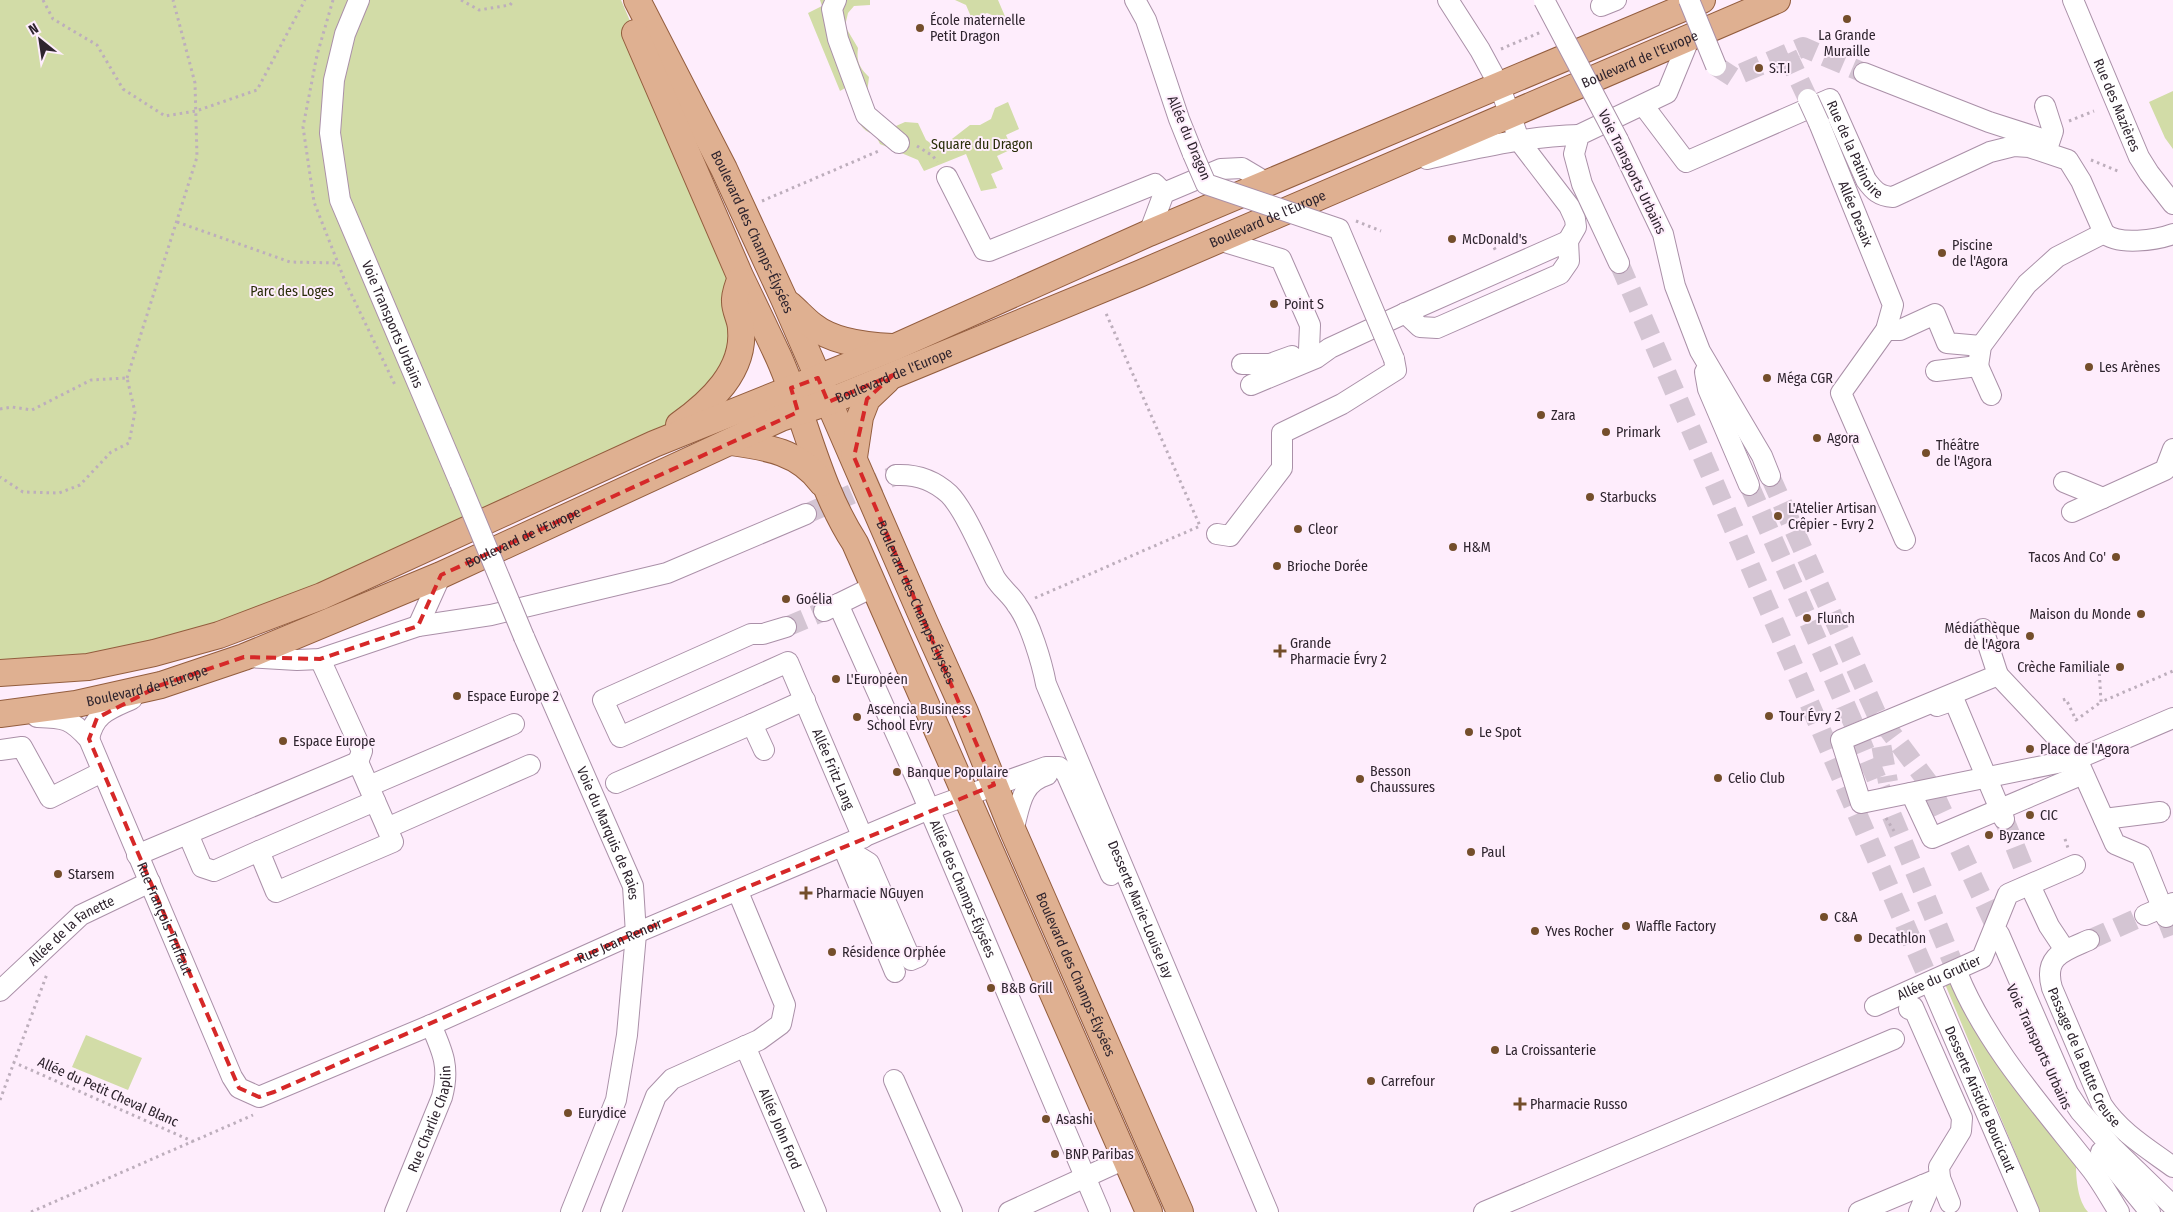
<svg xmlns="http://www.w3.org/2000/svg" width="2173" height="1212" viewBox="0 0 2173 1212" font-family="'Fira Sans Condensed',sans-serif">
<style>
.green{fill:#d2dca7}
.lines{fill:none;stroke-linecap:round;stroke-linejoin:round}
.minor-tunnel{stroke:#d4c5d3;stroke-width:20;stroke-dasharray:20 10;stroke-linecap:butt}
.minor-casing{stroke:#aa90a8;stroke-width:22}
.major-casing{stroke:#935d3e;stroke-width:28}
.path{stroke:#bdaebc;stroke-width:3;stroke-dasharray:2.5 4;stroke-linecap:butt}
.minor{stroke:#fff;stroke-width:20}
.major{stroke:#dfb091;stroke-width:26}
.minor-bridge-casing{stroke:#aa90a8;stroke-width:22;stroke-linecap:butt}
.minor-bridge{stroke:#fff;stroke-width:20}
.marked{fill:none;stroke:#d62828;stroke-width:4;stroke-dasharray:10 6;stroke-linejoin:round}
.poi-dot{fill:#744e2b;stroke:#feedfc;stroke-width:2}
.labels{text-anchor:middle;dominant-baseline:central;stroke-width:4;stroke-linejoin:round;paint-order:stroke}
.poi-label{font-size:14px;fill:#2e242e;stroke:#feedfc;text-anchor:start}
.street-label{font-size:14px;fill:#2e242e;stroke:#feedfc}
.park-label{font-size:14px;fill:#292d09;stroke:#feedfc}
</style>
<rect width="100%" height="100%" fill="#feedfc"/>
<!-- green -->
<path class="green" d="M0 0H621L680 136 735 301 741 329 699 411 219 635 0 673Z
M820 0H870V5L854 6 848 13 845 26 858 48C856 62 860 68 869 77L865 109 872 117 896 126 905 122 918 123 926 140 939 149 970 125H980L991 119 995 108 1008 102 1019 129 1006 135 1012 149 997 156 1003 169 991 174 997 188 981 191 966 154 924 171 918 160 880 144C874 130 871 136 863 128 854 118 851 100 847 87L840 91 808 13 822 6Z
M955 0H998L1007 21 987 13 972 19 966 5Z
M2173 91V149L2165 138 2149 102Z
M1951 982 2076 1165C2076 1180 2078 1201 2088 1212H2040L1945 984Z
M86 1035 142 1058 128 1090 72 1067Z"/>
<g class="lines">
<!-- minor-tunnel -->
<path class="minor-tunnel" d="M1787 54 1808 99
M1716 66 1733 77 1803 47 1864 73
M1619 263 1932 987
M1770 476 1876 713 1930 785 1999 934
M1749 485 1855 727 1958 975
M806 514 896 475
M786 627 824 611
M1876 717 1888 782
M2004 819 2034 894
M2166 917 2173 935
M2089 940 2145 915"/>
<defs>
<g id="minor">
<path id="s1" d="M359 0 345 34 334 80 330 133 340 200 460 483"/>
<path d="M836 0 832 9 838 39 866 115 899 143"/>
<path d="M1135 0 1146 20 1179 119 1193 154"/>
<path id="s2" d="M2073 0 2139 157 2149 173 2173 204"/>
<path d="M1601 6 1616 0"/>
<path d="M1864 73 1989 122 2039 138"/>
<path id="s3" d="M1643 105 1686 162 1830 99 1866 180C1874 191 1879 196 1893 197L1990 152 2014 146 2029 147 2068 160 2081 181 2104 233C2118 246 2157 240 2173 234"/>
<path d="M2045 106 2053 131 2046 152"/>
<path id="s4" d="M1819 123 1893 305 1886 330 1841 393 1905 540"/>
<path d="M1618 140 1663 234 1675 286 1700 351 1762 456 1770 476"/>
<path d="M1427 159C1477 148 1528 136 1579 135"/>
<path d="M947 177 984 250 989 251 1155 184 1164 193"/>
<path d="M1149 233 1164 193 1221 169 1242 168 1269 184"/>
<path d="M1218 240 1281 259 1310 325 1309 350"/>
<path d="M1619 263 1582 184 1574 154 1579 135 1667 93 1690 37"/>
<path d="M1405 313 1420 327 1437 328 1560 274 1569 261 1568 241 1576 227 1575 219 1569 206 1520 142 1499 85 1480 50 1448 0"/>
<path d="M1886 330H1900L1935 314 1947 343 1981 346"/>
<path d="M1242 364H1270L1292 356"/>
<path d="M1978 366 1991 395"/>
<path d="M1936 371 1978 366 1981 346 2027 284 2057 257 2104 233"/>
<path d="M1705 372 1708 389 1749 485"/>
<path d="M1251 385 1316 358 1330 348 1412 310 1568 241"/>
<path id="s5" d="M896 475C916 474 934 480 949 494 965 510 984 556 995 578 1001 588 1011 595 1017 605 1030 622 1042 663 1046 684L1268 1212"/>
<path d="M2064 482 2103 498"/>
<path d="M2072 512 2165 470 2173 449"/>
<path d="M1217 534 1230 536 1282 468V433L1342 404 1396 370 1394 359"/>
<path id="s6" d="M838 604 919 785 1100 1212"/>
<path d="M824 611 875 586"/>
<path d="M418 626 441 575"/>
<path id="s7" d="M786 627 763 634H751L603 700 620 737 788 662 863 838"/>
<path d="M1983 629 1998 675 1841 740 1861 803 2077 759"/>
<path id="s8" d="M524 637 633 886 636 934 627 1035 616 1100 571 1212"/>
<path d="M248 657 297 660 320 659 418 626 491 615 667 573 806 514"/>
<path d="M320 659 362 751 358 762"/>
<path d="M1998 675 2077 759"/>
<path d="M1937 706 1954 700 2004 819"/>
<path id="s9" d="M37 717C65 718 70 718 89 739L232 1077 239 1088 259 1097 431 1025 629 936 929 809 1046 767H1059L1066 773 1111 875"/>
<path d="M89 739C94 713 110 709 132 699"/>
<path d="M0 750 22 747 50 798 102 772"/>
<path d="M764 750 752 724 805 700"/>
<path d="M2079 763 2077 759 2173 718"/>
<path d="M2081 768 2115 844 2141 855 2166 917"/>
<path d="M616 783 752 724"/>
<path d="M369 786 514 724"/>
<path d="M1911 793 1932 838 2083 774"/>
<path d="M2104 819 2160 812"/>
<path d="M387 828 530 765"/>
<path d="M1013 831C1020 807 1020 783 1047 775"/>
<path d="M843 847 869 863 911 960 918 957"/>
<path d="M843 847 895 972"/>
<path d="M259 851 375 801"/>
<path d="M137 855 358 762 393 842 276 892 259 851 214 871 202 867 188 834"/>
<path d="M2034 894 2049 926 2065 950"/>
<path d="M2145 915 2173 903"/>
<path d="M1999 934 2068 1093 2080 1111 2112 1147 2173 1206"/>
<path id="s10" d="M2089 940C2064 951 2043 956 2052 988L2102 1105C2120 1132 2147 1148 2173 1167"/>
<path d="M1958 975C1987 1046 2045 1110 2092 1170 2102 1183 2110 1198 2119 1212"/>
<path id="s11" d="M1932 987 2029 1212"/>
<path id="s12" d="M0 991 81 915 150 882"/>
<path id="s13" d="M1875 1006 1982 958 2008 894 2075 865"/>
<path d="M1909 1009 1913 1007 1962 1118 1961 1131 1939 1167 1940 1178 1950 1203"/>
<path id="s14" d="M745 1046 816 1212"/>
<path d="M894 1080 952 1212"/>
<path d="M2101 1152 2150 1212"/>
<path id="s15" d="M395 1212 442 1097C450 1068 443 1052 431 1025"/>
<path d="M611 1212 656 1096 672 1079 759 1040 781 1024 785 1005 738 892"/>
<path d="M1009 1212 1125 1159"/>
<path d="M1484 1212 1894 1039"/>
<path d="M1859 1212 1940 1178"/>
<path d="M1919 1212 1927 1193 1923 1185"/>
</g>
<g id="major">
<path id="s16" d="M637 0 724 169 784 299 925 623 965 712 1013 831 1180 1212"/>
<path d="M635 33C670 114 705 195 740 276 753 303 766 330 779 358 806 419 818 486 855 543L1149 1212"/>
<path d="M790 305C798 312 805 320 813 326 833 342 867 346 892 347"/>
<path d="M679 425C710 403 745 371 741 329 741 320 735 311 735 302 734 295 738 286 740 280"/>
<path d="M731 442C767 447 800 452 822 483"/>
<path d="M854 457 860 417 867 399 887 380"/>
<path d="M0 673 88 667 154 653 219 635 322 596 654 444 895 347 1149 233 1702 0"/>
<path id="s17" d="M0 714 76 704 161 685 244 657 441 575 781 418 828 402 1139 274 1777 0"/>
</g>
</defs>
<!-- minor casing -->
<use href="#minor" class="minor-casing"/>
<!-- major casing -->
<use href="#major" class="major-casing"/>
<!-- path -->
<path class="path" d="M43 0 53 19 97 45 123 89 165 116 196 111 257 90 305 0
M333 0 317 55 303 127 314 202 345 281 395 385
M461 0 479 10 510 5 514 0
M1501 49 1541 32
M2069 121 2094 111
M917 146 933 156 937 162
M2091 160 2120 172
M762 201 881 150
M1356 221 1381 231
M177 222 290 262 338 263
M1488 236 1497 253
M127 378 197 157 195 83 173 0
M0 409 12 407 32 410 91 380 127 378 135 412 129 443 111 452 80 485 59 493 23 492 0 477
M1035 598 1200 526 1105 311
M2099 667 2101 702 2173 671
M2063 700 2066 699 2076 720 2101 702
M1886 818 1894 831
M2065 839 2068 848
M13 1062 194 1142
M0 1100 47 974
M31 1212 253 1115"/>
<!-- minor -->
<use href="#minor" class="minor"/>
<!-- major -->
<use href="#major" class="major"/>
<defs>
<path id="minor-bridge" d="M1544 0 1618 140
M1689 0 1716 66
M1808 99 1819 123
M1193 154 1206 184 1339 229 1394 359
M460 483 524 637"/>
</defs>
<!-- minor-bridge casing -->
<use href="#minor-bridge" class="minor-bridge-casing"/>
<!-- minor-bridge -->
<use href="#minor-bridge" class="minor-bridge"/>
</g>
<!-- marked area -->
<path class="marked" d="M893 375 867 399 854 457 994 785 629 936 274 1092 259 1097 239 1088 89 739 97 718 161 685 244 657 320 659 418 626 441 575 798 412 791 388 818 378 828 402Z"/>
<!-- markers -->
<g class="poi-dot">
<circle cx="1847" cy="19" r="5"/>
<circle cx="920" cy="28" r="5"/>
<circle cx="1759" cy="68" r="5"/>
<circle cx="1452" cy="239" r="5"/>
<circle cx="1942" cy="253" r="5"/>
<circle cx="1274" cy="304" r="5"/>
<circle cx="2089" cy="367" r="5"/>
<circle cx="1767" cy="378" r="5"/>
<circle cx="1541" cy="415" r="5"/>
<circle cx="1606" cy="432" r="5"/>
<circle cx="1817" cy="438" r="5"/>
<circle cx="1926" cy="453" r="5"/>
<circle cx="1590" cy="497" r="5"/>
<circle cx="1778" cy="516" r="5"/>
<circle cx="1298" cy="529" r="5"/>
<circle cx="1453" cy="547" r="5"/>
<circle cx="2116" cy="557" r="5"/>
<circle cx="1277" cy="566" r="5"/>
<circle cx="786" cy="599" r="5"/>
<circle cx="2141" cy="614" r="5"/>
<circle cx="1807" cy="618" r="5"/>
<circle cx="2030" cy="636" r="5"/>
<path d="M1277.5 643.5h5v5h5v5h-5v5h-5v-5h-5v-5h5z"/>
<circle cx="2120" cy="667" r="5"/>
<circle cx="836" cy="679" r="5"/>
<circle cx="457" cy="696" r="5"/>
<circle cx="1769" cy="716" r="5"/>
<circle cx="857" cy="717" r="5"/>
<circle cx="1469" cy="732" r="5"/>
<circle cx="283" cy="741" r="5"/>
<circle cx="2030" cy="749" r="5"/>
<circle cx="897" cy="772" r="5"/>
<circle cx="1718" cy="778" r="5"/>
<circle cx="1360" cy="779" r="5"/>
<circle cx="2030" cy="815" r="5"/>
<circle cx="1989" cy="835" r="5"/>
<circle cx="1471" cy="852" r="5"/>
<circle cx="58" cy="874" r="5"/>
<path d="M803.5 885.5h5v5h5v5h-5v5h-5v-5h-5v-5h5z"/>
<circle cx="1824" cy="917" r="5"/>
<circle cx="1626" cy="926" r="5"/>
<circle cx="1535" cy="931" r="5"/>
<circle cx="1858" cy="938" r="5"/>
<circle cx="832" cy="952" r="5"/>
<circle cx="991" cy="988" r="5"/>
<circle cx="1495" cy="1050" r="5"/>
<circle cx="1371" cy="1081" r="5"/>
<path d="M1517.5 1096.5h5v5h5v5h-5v5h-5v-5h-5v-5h5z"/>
<circle cx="568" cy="1113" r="5"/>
<circle cx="1046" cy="1119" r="5"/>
<circle cx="1055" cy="1154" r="5"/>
</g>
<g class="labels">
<!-- poi labels -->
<g class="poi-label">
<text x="930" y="20">École maternelle<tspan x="930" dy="16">Petit Dragon</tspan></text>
<text x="1847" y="35" text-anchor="middle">La Grande<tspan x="1847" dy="16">Muraille</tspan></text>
<text x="1769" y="68">S.T.I</text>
<text x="1462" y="239">McDonald's</text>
<text x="1952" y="245">Piscine<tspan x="1952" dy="16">de l'Agora</tspan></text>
<text x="1284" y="304">Point S</text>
<text x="2099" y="367">Les Arènes</text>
<text x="1777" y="378">Méga CGR</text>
<text x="1551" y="415">Zara</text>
<text x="1616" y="432">Primark</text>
<text x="1827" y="438">Agora</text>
<text x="1936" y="445">Théâtre<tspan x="1936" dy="16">de l'Agora</tspan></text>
<text x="1600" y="497">Starbucks</text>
<text x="1788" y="508">L'Atelier Artisan<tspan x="1788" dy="16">Crêpier - Evry 2</tspan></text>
<text x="1308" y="529">Cleor</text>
<text x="1463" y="547">H&amp;M</text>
<text x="2106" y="557" text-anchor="end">Tacos And Co'</text>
<text x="1287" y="566">Brioche Dorée</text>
<text x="796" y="599">Goélia</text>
<text x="2131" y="614" text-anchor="end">Maison du Monde</text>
<text x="1817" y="618">Flunch</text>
<text x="2020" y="628" text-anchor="end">Médiathèque<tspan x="2020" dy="16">de l'Agora</tspan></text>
<text x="1290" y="643">Grande<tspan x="1290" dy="16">Pharmacie Évry 2</tspan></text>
<text x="2110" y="667" text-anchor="end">Crèche Familiale</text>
<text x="846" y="679">L'Européen</text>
<text x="467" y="696">Espace Europe 2</text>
<text x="867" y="709">Ascencia Business<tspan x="867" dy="16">School Evry</tspan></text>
<text x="1779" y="716">Tour Évry 2</text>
<text x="1479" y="732">Le Spot</text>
<text x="293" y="741">Espace Europe</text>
<text x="2040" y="749">Place de l'Agora</text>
<text x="1370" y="771">Besson<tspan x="1370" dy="16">Chaussures</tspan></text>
<text x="907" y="772">Banque Populaire</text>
<text x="1728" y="778">Celio Club</text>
<text x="2040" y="815">CIC</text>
<text x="1999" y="835">Byzance</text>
<text x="1481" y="852">Paul</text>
<text x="68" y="874">Starsem</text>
<text x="816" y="893">Pharmacie NGuyen</text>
<text x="1834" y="917">C&amp;A</text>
<text x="1636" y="926">Waffle Factory</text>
<text x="1545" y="931">Yves Rocher</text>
<text x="1868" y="938">Decathlon</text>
<text x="842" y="952">Résidence Orphée</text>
<text x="1001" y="988">B&amp;B Grill</text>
<text x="1505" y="1050">La Croissanterie</text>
<text x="1381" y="1081">Carrefour</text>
<text x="1530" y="1104">Pharmacie Russo</text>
<text x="578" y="1113">Eurydice</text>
<text x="1056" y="1119">Asashi</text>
<text x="1065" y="1154">BNP Paribas</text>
</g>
<!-- street labels -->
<g class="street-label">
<text stroke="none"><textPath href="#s17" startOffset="1770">Boulevard de l'Europe</textPath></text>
<text stroke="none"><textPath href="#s2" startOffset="114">Rue des Mazières</textPath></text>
<text transform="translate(1189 138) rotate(67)">Allée du Dragon</text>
<text stroke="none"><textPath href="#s3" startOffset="285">Rue de la Patinoire</textPath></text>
<text transform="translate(1632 172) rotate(64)">Voie Transports Urbains</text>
<text stroke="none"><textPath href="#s4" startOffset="98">Allée Desaix</textPath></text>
<text stroke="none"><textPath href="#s17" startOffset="1365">Boulevard de l'Europe</textPath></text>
<text stroke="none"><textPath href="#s16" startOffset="259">Boulevard des Champs-Élysées</textPath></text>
<text stroke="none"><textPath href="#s1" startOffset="340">Voie Transports Urbains</textPath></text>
<text stroke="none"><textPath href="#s17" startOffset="960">Boulevard de l'Europe</textPath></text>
<text stroke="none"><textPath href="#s17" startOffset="555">Boulevard de l'Europe</textPath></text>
<text stroke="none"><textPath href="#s16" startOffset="664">Boulevard des Champs-Élysées</textPath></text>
<text stroke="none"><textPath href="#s17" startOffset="150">Boulevard de l'Europe</textPath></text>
<text stroke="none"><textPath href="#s7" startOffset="539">Allée Fritz Lang</textPath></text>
<text stroke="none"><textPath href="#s8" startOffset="214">Voie du Marquis de Raies</textPath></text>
<text stroke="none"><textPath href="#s6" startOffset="311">Allée des Champs-Élysées</textPath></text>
<text stroke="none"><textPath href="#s5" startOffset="518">Desserte Marie-Louise Jay</textPath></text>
<text stroke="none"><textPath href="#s9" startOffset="254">Rue François Truffaut</textPath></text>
<text stroke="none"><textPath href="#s12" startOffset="94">Allée de la Fanette</textPath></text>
<text stroke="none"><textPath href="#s9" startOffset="854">Rue Jean Renoir</textPath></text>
<text stroke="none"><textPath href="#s16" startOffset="1069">Boulevard des Champs-Élysées</textPath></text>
<text stroke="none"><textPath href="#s13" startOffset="70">Allée du Grutier</textPath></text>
<text transform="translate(2039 1047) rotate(65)">Voie Transports Urbains</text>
<text stroke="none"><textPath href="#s10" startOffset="146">Passage de la Butte Creuse</textPath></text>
<text transform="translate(108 1092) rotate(24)">Allée du Petit Cheval Blanc</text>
<text stroke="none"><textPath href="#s11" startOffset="122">Desserte Aristide Boucicaut</textPath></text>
<text stroke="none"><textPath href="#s15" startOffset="100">Rue Charlie Chaplin</textPath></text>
<text stroke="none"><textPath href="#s14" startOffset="90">Allée John Ford</textPath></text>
</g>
<!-- park labels -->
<g class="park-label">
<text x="982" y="144">Square du Dragon</text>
<text x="292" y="291">Parc des Loges</text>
</g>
</g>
<!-- north arrow -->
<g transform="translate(40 40) rotate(330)" stroke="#feedfc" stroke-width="4" paint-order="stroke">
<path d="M0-4L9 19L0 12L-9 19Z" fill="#2e242e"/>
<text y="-8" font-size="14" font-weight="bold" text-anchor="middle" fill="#2e242e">N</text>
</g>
</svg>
